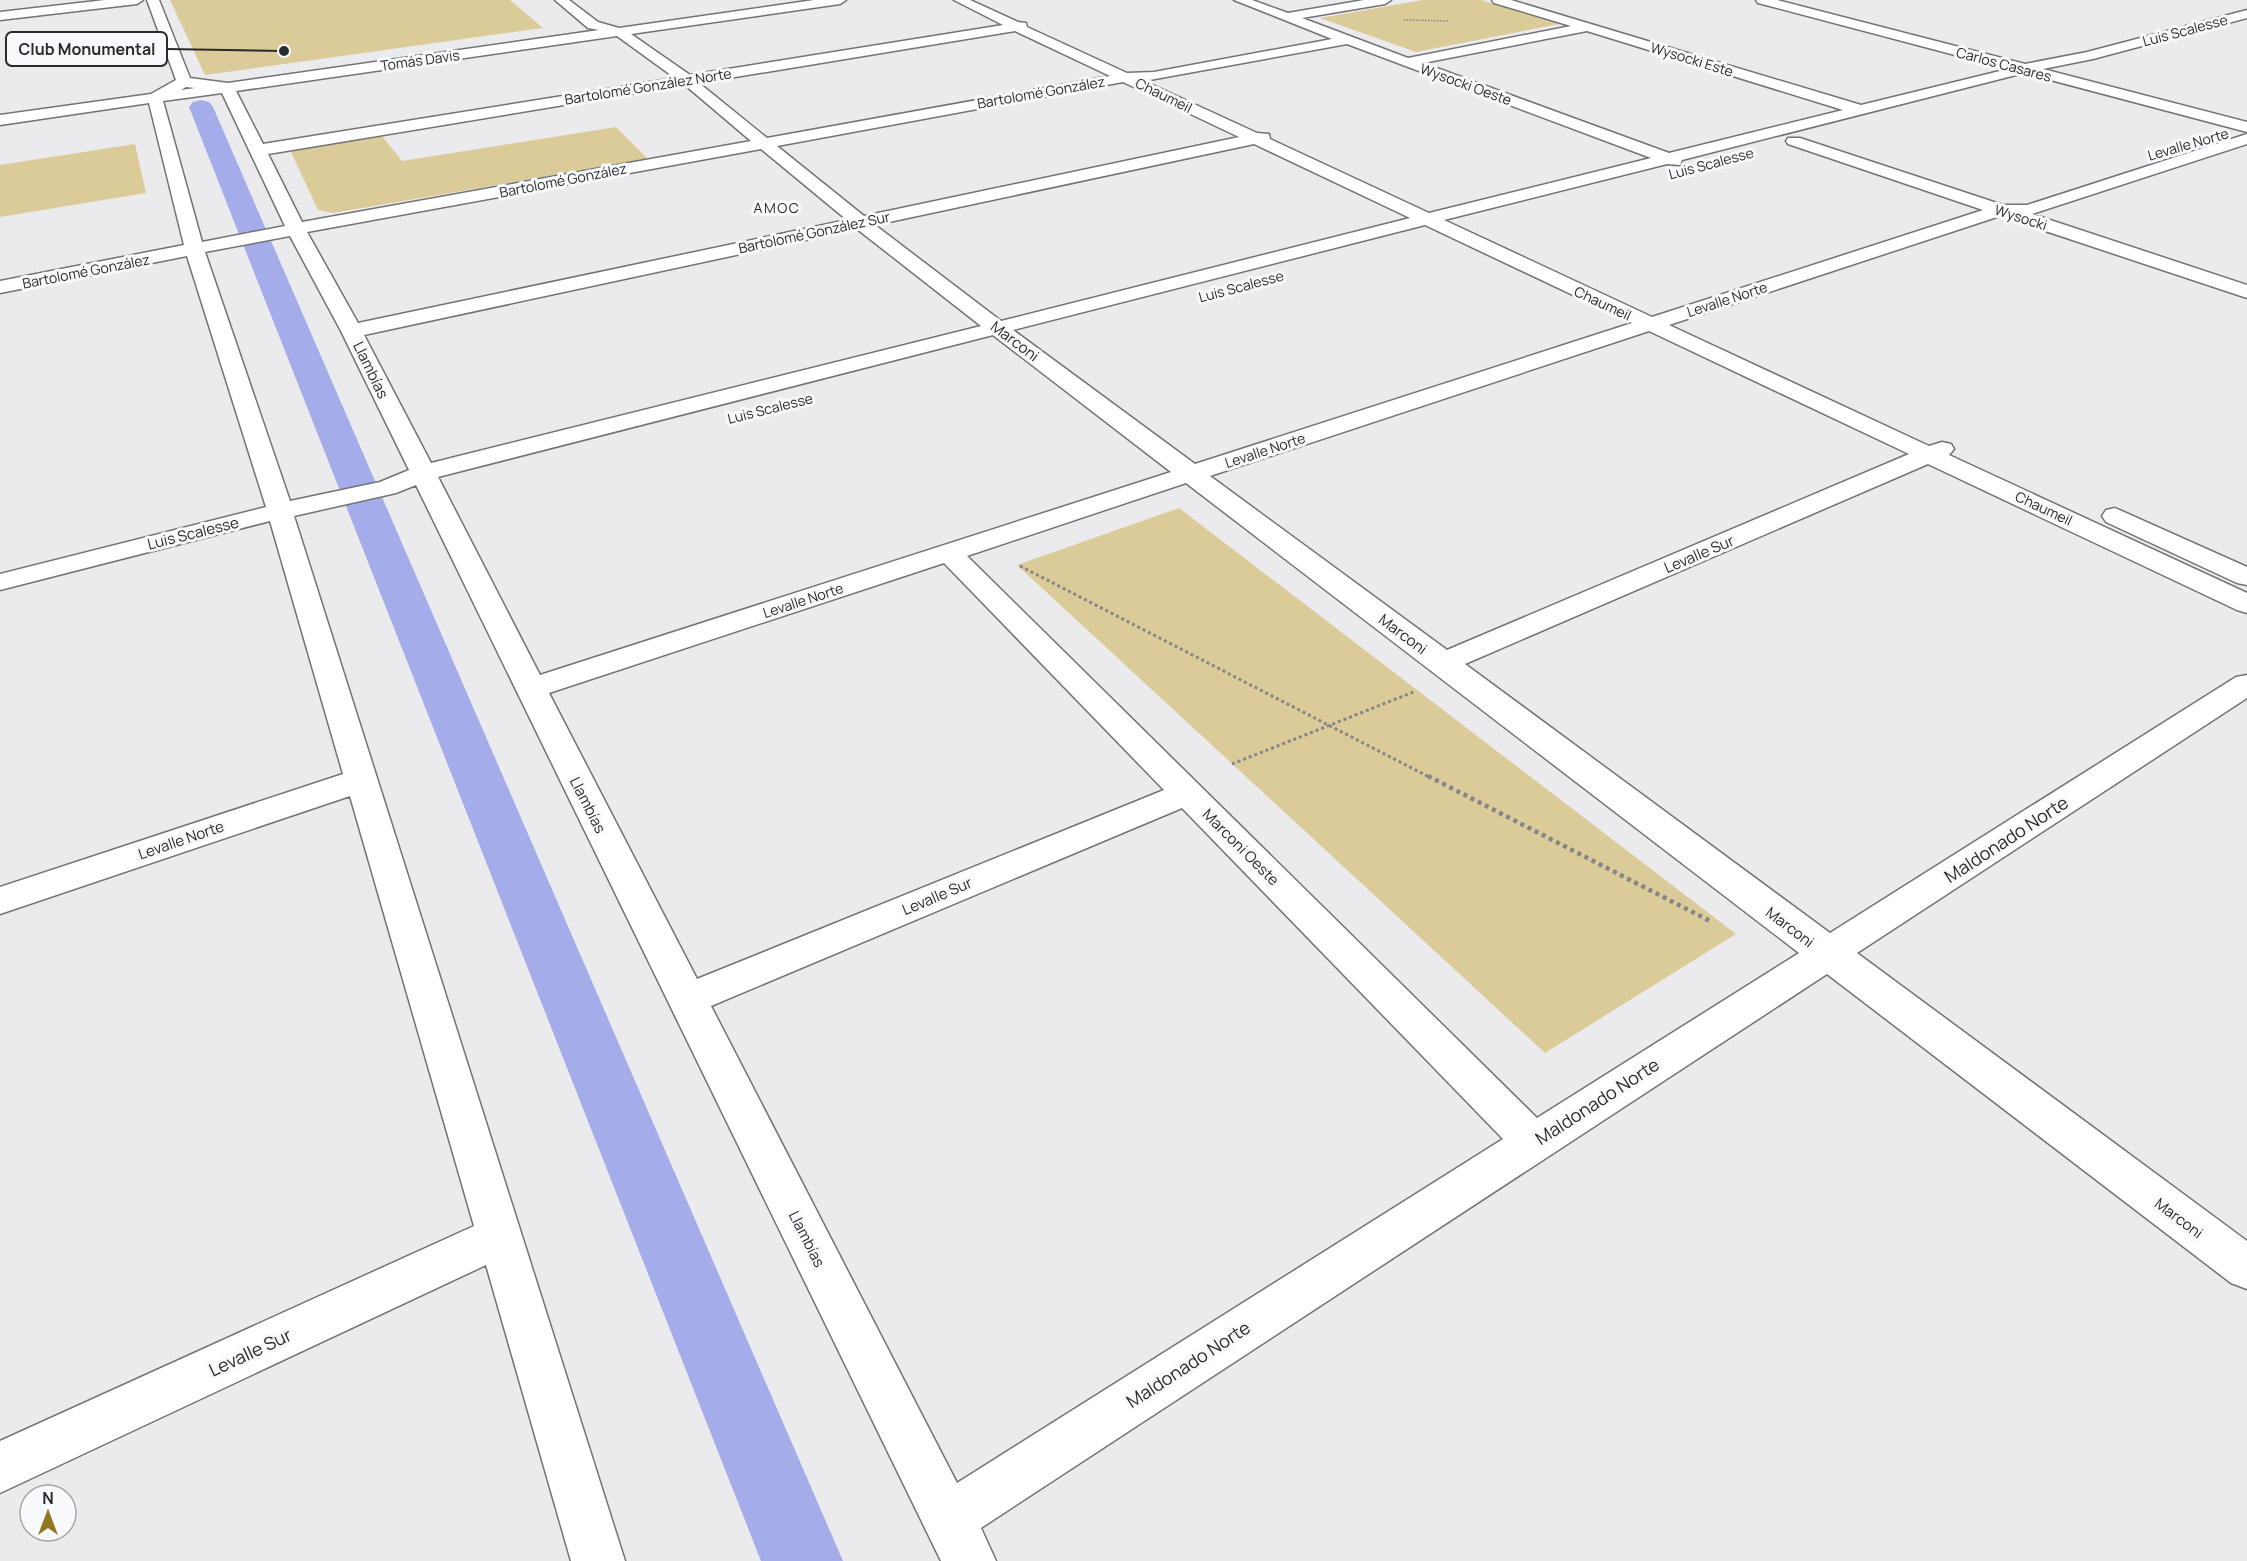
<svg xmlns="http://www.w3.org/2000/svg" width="2247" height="1561" viewBox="0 0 2247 1561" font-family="Manrope,sans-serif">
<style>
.green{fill:#dbcb99}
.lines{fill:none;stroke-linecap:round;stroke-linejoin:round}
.canal{fill:#a4adea;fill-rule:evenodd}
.street-casing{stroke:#737376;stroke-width:3}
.path-far2{stroke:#848587;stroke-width:1.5;stroke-dasharray:1.5 1.5;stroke-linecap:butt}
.path-far1{stroke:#848587;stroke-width:3;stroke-dasharray:3 3;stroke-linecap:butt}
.path{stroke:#848587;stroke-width:4.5;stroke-dasharray:4 4;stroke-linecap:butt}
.street{fill:#fff;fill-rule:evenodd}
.labels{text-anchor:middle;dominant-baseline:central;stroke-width:6;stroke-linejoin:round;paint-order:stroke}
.far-street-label{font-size:14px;fill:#292a2b;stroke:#f8f9fc}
.far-neighbourhood-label{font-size:14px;letter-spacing:1.5px;fill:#292a2b;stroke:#f8f9fc}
.street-label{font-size:15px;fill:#292a2b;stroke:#f8f9fc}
.near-street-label{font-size:18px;fill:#292a2b;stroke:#f8f9fc}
.leader{fill:none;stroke:#292a2b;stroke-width:2}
.callout-dot{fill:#292a2b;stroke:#f8f9fc;stroke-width:2}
.callout{fill:#f8f9fc;stroke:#292a2b;stroke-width:2}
.callout-label{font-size:16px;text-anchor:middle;font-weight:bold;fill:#292a2b}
</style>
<rect width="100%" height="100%" fill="#ebebee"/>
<!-- green -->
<path class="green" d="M170 0H510L543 28 205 75Z
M1423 0H1481L1559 24 1416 52 1320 18Z
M616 127 648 159 333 213 318 210 291 152 301 148 382 136 402 161Z
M135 144 146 193 0 217V165Z
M1179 508 1736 934 1545 1053 1017 565Z"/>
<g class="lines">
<!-- canal -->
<path class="canal" d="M201 100 209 102 213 107 843 1561H761L189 107 193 102Z"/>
<defs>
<path id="street" d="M105 0H143L137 4 0 20V12Z
M147 0H159L190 78 228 83 599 30 588 28 555 0H569L598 22 619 28 814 0H846L840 4 631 34 690 75 1003 25 954 0H970L1018 22 1026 23 1027 27 1127 73 1154 72 1332 39 1234 0H1252L1288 13 1364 0H1391L1385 4 1302 18 1408 58 1571 26 1494 3 1492 0H1511L1861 105 2008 69 1758 3 1756 0H1777L2025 64 2087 52 2247 10V18L2093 59 2043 69 2247 122V132L2024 73 1682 160 1680 165 1667 164 1444 220 1652 317 1983 210 1788 144 1786 141 1788 138H1800L2003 205H2027L2247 134V144L2032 214 2247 285V298L2000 216 1669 325 1929 446 1942 442 1951 444 1954 449 1949 455 2247 593V613L2237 610 1928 464 1465 664 1830 933 2236 677 2247 675V698L1857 953 2247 1241V1289L2231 1283 1827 974 981 1528 996 1561H941L416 485 396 493 294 516 625 1561H571L486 1265 0 1493V1441L474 1226 350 796 0 914V887L343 774 270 521 0 590V574L266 507 187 256 0 293V281L184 245 149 103 0 125V115L151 94 176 80ZM1015 31 1110 76 767 138 699 83ZM1587 31 1843 110 1669 153 1423 63ZM617 36 675 78 263 144 236 91ZM1347 44 1651 158 1429 213 1270 139 1269 134 1257 133 1144 81ZM1123 82 1239 137 864 216 777 146ZM685 85 751 141 302 222 268 154ZM186 87 195 88 181 90ZM222 93 285 226 202 242 163 101ZM1254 144 1410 218 1001 321 875 225ZM761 149 847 220 358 323 307 232ZM1425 225 1632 323 1195 464 1013 330ZM857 229 981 326 431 463 364 335ZM290 236 341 331 409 470 380 482 290 501 205 252ZM1649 331 1909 454 1447 650 1210 476ZM993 335 1171 472 540 675 438 477ZM1186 483 1799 953 1537 1118 967 556ZM944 563 1164 790 697 979 549 693ZM1182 808 1503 1139 957 1483 711 1006Z
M2115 508 2247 567V585L2237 583 2106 522 2102 516 2106 510Z"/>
</defs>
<!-- street casing -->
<use href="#street" class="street-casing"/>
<!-- path-far2 -->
<path class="path-far2" d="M1404 20 1448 21"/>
<!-- path-far1 -->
<path class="path-far1" d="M1020 566 1431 778
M1232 764 1416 691"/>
<!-- path -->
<path class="path" d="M1428 776 1710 921"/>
<!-- street -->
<use href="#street" class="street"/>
</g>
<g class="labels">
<!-- far-street labels -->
<g class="far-street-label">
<text transform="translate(2185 30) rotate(-15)">Luis Scalesse</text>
<text transform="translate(1692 59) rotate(17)">Wysocki Este</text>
<text transform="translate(420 60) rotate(-8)">Tomás Davis</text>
<text transform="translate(2004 64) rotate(15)">Carlos Casares</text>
<text transform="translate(1466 84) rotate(20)">Wysocki Oeste</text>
<text transform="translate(648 86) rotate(-9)">Bartolomé González Norte</text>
<text transform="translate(1041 92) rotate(-10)">Bartolomé González</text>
<text transform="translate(1164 95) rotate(26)">Chaumeil</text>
<text transform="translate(2188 144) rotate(-16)">Levalle Norte</text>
<text transform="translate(1711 163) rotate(-15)">Luis Scalesse</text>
<text transform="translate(563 180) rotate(-11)">Bartolomé González</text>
<text transform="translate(2021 217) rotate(18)">Wysocki</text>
<text transform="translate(814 232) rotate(-12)">Bartolomé González Sur</text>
<text transform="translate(86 271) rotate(-11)">Bartolomé González</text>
<text transform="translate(1241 286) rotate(-15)">Luis Scalesse</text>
<text transform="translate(1727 299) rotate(-18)">Levalle Norte</text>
<text transform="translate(1603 303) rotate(25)">Chaumeil</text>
<text transform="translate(770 408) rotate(-14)">Luis Scalesse</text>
<text transform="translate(1265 450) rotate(-18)">Levalle Norte</text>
<text transform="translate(2044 508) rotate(25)">Chaumeil</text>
<text transform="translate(803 600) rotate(-18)">Levalle Norte</text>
</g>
<!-- far-neighbourhood labels -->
<g class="far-neighbourhood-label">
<text x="777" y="207">AMOC</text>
</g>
<!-- street labels -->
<g class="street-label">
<text transform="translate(1015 341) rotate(37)">Marconi</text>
<text transform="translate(371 370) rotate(64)">Llambías</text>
<text transform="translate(193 533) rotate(-14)">Luis Scalesse</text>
<text transform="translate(1699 554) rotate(-23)">Levalle Sur</text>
<text transform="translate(1403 634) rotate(37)">Marconi</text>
<text transform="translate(588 805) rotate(63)">Llambías</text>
<text transform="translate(181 840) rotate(-19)">Levalle Norte</text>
<text transform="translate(1241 847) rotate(45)">Marconi Oeste</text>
<text transform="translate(937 896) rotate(-23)">Levalle Sur</text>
<text transform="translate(1790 927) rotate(37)">Marconi</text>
<text transform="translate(2179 1218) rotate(37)">Marconi</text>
<text transform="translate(807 1239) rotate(63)">Llambías</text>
</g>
<!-- near-street labels -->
<g class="near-street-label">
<text transform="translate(2006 839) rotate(-33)">Maldonado Norte</text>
<text transform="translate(1597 1101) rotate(-33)">Maldonado Norte</text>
<text transform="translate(250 1352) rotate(-25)">Levalle Sur</text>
<text transform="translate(1188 1364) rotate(-33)">Maldonado Norte</text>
</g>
</g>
<!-- callouts -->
<path class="leader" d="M284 51L167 49"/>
<circle class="callout-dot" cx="284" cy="51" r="6"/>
<rect class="callout" x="6" y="32" width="161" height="34" rx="6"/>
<g class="callout-label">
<text x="87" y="55">Club Monumental</text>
</g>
<!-- north arrow -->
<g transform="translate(48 1513)"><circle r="28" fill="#f8f9fc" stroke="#a5a6a8" stroke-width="1.5"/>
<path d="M0-4.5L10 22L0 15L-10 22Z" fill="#91771d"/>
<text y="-9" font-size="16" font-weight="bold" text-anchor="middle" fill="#292a2b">N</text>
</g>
</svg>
